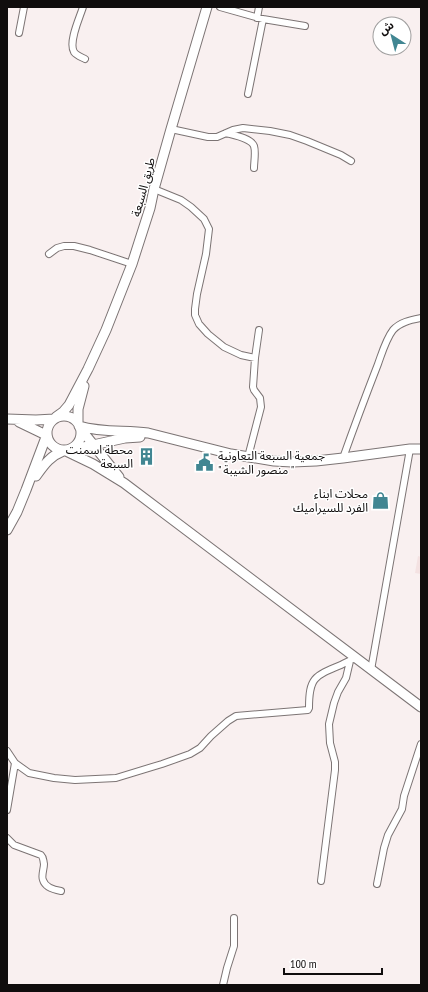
<svg xmlns="http://www.w3.org/2000/svg" width="428" height="992" viewBox="0 0 428 992" font-family="'PT Sans Narrow','Noto Sans Arabic',sans-serif">
<style>
.built{fill:#f4e2e2}
.lines{fill:none;stroke-linecap:round;stroke-linejoin:round}
.street-casing{stroke:#7c7474;stroke-width:8}
.secondary-casing{stroke:#7c7474;stroke-width:11}
.street{stroke:#fff;stroke-width:6}
.secondary{stroke:#fff;stroke-width:9}
.labels{text-anchor:middle;dominant-baseline:central;stroke-width:3;stroke-linejoin:round;paint-order:stroke}
.street-label{font-size:12px;fill:#100d0d;stroke:#fff}
.poi-label{font-size:12px;fill:#100d0d;stroke:#fff;text-anchor:end}
</style>
<rect width="100%" height="100%" fill="#f9f0f0"/>
<!-- built -->
<path class="built" d="M418 556 421 557V574L415 573Z"/>
<g class="lines">
<defs>
<path id="street" d="M83 7C80 17 68 42 74 52 76 55 81 57 85 59
M220 7 263 19 305 26
M257 18 259 7
M19 33 24 7
M248 94 263 19
M171 129 208 137H217L233 130 243 128 270 131 290 135 307 141 341 155 351 161
M226 133C233 135 251 138 254 146 256 152 254 162 254 168
M154 189 181 200 191 207 204 219 209 229 206 254 197 294 195 309V315L199 324 208 334 224 347 241 355 255 358
M49 254 57 248 64 246H74L90 250 132 264
M248 457 261 407 260 398 254 390 253 387 255 358 259 330
M343 458C354 427 366 395 378 364 382 353 386 339 393 330 400 322 411 320 421 318
M371 670 410 449
M7 751 15 763 29 773 54 778 75 780 116 778 162 764 190 754 200 748 211 736 228 721 236 716 308 710 309 708C309 678 314 676 341 665 346 662 350 661 355 658
M7 810 15 763
M7 838 14 845 41 855C44 858 43 860 44 864 44 869 41 876 43 880 45 887 55 890 61 891
M321 881 335 770V762L330 743 329 724 334 703 338 692 346 678 350 661
M377 884 384 848 388 835 402 809 404 796 421 744
M223 985 227 968 234 946V918"/>
<path id="secondary" d="M47 433a17 17 0 1 1 34 0a17 17 0 1 1-34 0Z
M56 417 63 412 69 405 88 369 106 330 132 264 150 208 154 189 171 129 207 7
M7 419 36 420 54 419
M19 422 46 435
M78 423V409L84 386
M79 426C103 433 124 430 148 433L231 454 274 461 292 462 316 461 343 458 410 449H421
M80 428 119 477
M70 450 125 438 140 437
M66 451 93 464 124 483 421 707
M36 476C44 465 50 456 63 451
M7 530 17 512 26 490 46 437"/>
</defs>
<!-- street casing -->
<use href="#street" class="street-casing"/>
<!-- secondary casing -->
<use href="#secondary" class="secondary-casing"/>
<!-- street -->
<use href="#street" class="street"/>
<!-- secondary -->
<use href="#secondary" class="secondary"/>
</g>
<!-- icons -->
<defs>
<symbol id="building-bare" viewBox="-9 -9 18 18"><path d="M-4-6H4V6H1V3H-1V6H-4ZM-2.5-4.3h1.7v1.8h-1.7ZM.8-4.3h1.7v1.8H.8ZM-2.5-1h1.7V.8h-1.7ZM.8-1h1.7V.8H.8Z" fill="#418692" stroke="#fff" stroke-width="2.5" paint-order="stroke"/></symbol>
<symbol id="civic-bare" viewBox="-9 -9 18 18"><path d="M-.6-6.5H3V-4.5H.6V-3L4-1V1h2V6H-6V1h2V-1L-.6-3ZM-1.2 2.5V6h2.4V2.5Z" fill="#418692" stroke="#fff" stroke-width="2.5" paint-order="stroke"/></symbol>
<symbol id="shop-bare" viewBox="-9 -9 18 18"><path d="M-5-2.5h2.3a2.7 3.5 0 0 1 5.4 0H5L5.5 6h-11ZM-1.5-2.5h3a1.5 2.3 0 0 0-3 0Z" fill="#418692" stroke="#fff" stroke-width="2.5" paint-order="stroke"/></symbol>
</defs>
<g fill-rule="evenodd">
<use href="#building-bare" x="134" y="444" width="25" height="25"/>
<use href="#civic-bare" x="192" y="450" width="25" height="25"/>
<use href="#shop-bare" x="368" y="488" width="25" height="25"/>
</g>
<g class="labels">
<!-- street labels -->
<g class="street-label">
<text transform="translate(143 187) rotate(-75)">طريق السبعة</text>
</g>
<!-- poi labels -->
<g class="poi-label">
<text x="133" y="449">محطة اسمنت<tspan x="133" dy="14">السبعة</tspan></text>
<text x="218" y="455" text-anchor="start">جمعية السبعة التعاونية<tspan x="218" dy="14">" منصور الشيبة "</tspan></text>
<text x="368" y="493">محلات ابناء<tspan x="368" dy="14">الفرد للسيراميك</tspan></text>
</g>
</g>
<!-- border -->
<rect width="428" height="992" fill="none" stroke="#100d0d" stroke-width="16"/>
<!-- north arrow -->
<g transform="translate(392 36) rotate(324)"><circle r="19" fill="#ffffff" stroke="#9f9e9e"/>
<path d="M0-3L7 15L0 10L-7 15Z" fill="#418692"/>
<text y="-6" font-size="11" font-weight="bold" text-anchor="middle" fill="#100d0d">ش</text>
</g>
<!-- scale -->
<path d="M284 968v6h98v-6" fill="none" stroke="#100d0d" stroke-width="2"/>
<text x="290" y="968" font-size="12" fill="#100d0d" stroke="#ffffff" stroke-width="3" paint-order="stroke">100 m</text>
</svg>
